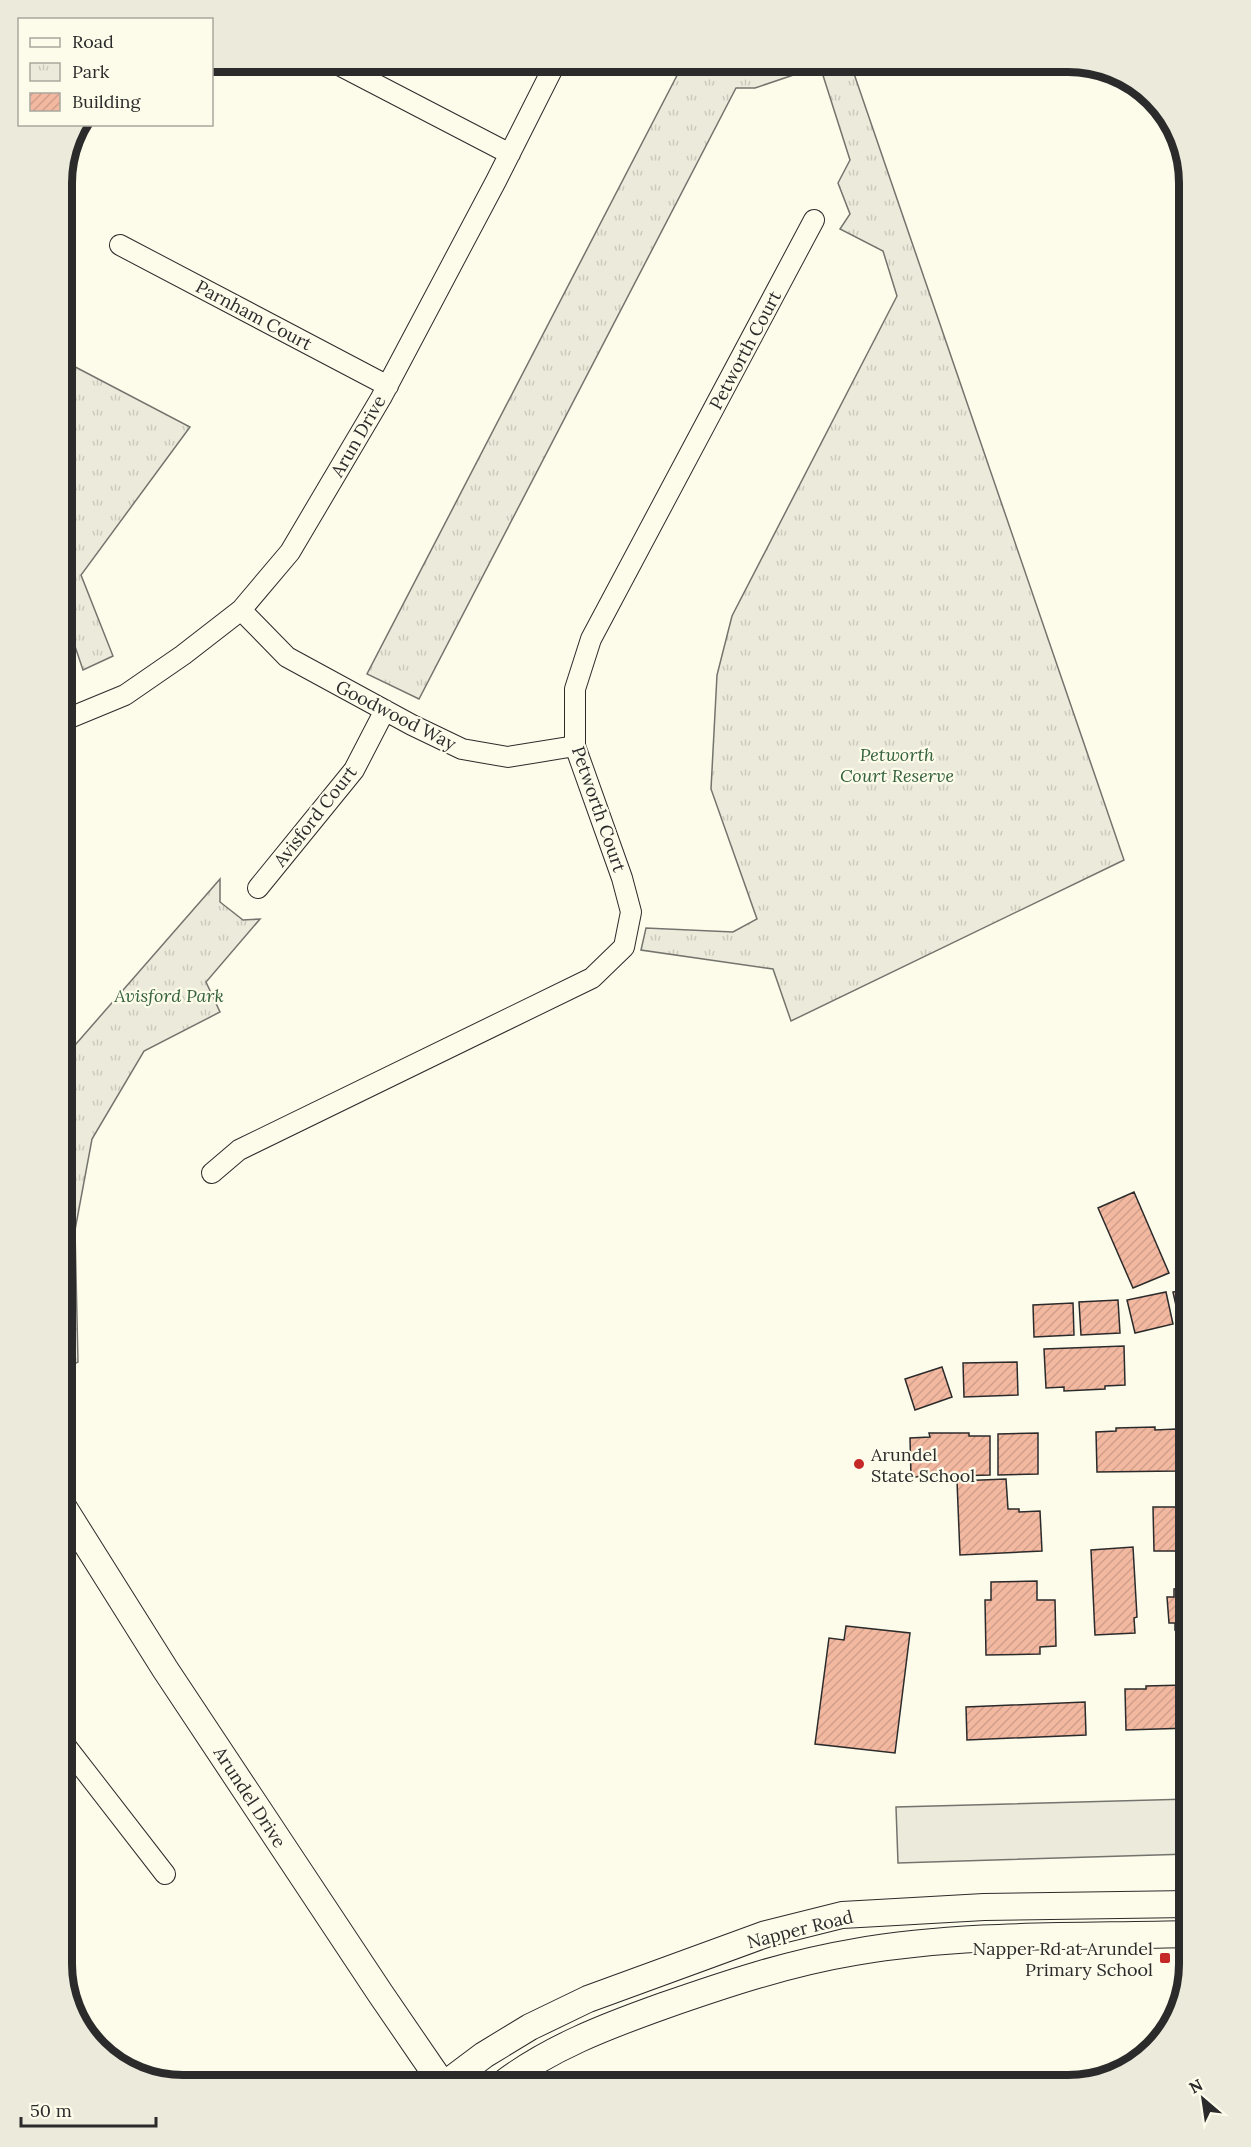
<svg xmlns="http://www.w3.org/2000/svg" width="1251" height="2147" viewBox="0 0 1251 2147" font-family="Lora,serif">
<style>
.park{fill:url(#park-tufts);stroke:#74746e;stroke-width:1.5}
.parking{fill:#eceadb;stroke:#74746e;stroke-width:1.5}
.building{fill:url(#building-hatch);stroke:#2b2b2b;stroke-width:1.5}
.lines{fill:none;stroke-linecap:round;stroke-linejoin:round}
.minor-casing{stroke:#2b2b2b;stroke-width:22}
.major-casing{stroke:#2b2b2b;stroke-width:28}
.minor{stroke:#fdfbea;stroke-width:20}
.major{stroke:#fdfbea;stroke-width:26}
.poi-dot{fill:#c62828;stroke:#fdfbea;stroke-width:2}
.labels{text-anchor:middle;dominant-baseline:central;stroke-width:4.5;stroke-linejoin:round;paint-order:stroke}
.street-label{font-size:18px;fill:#2b2b2b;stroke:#fdfbea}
.park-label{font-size:18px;font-style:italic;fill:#34623c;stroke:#fdfbea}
.poi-label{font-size:18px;fill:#2b2b2b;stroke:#fdfbea;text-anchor:start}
.rim{fill:none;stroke:#2b2b2b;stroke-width:8}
</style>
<defs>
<pattern id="park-tufts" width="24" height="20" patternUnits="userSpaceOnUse" patternTransform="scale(1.5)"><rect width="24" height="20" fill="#ecebdb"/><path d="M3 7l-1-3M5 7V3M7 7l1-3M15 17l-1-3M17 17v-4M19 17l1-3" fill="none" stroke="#cbcabc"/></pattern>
<pattern id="building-hatch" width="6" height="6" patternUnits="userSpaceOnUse" patternTransform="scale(1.5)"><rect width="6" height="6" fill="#f2b8a0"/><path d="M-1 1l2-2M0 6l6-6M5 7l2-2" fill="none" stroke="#d09e8a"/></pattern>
</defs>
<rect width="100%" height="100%" fill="#fdfbea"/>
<!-- park -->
<path class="park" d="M684 62H850L1124 860 791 1021 773 969 641 950 646 928 733 932 757 919 711 789 717 675 732 616 897 296 883 251 840 229 850 214 838 183 850 160 820 66 755 88H736L419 699 367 674Z
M62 360 190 427 81 575 113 656 83 670 62 608Z
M220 879V902L243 920 260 919 206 982 220 1012 144 1051 92 1139 75 1230 78 1362 62 1370V1060Z"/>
<!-- parking -->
<path class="parking" d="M1189 1799V1854L898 1863 896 1807Z"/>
<!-- building -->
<path class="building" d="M1134 1192 1169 1273 1133 1288 1098 1208Z
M1189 1289V1321L1180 1323 1173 1292Z
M1166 1292 1173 1324 1135 1333 1127 1300Z
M1118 1300 1120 1333 1081 1335 1079 1302Z
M1073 1303 1074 1335 1034 1337 1033 1305Z
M1124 1346 1125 1385 1105 1386V1389L1064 1391V1387L1046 1388 1044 1349Z
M1017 1362 1018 1395 964 1397 963 1363Z
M942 1367 952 1397 915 1410 905 1379Z
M1155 1427V1430L1176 1429 1177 1471 1097 1472 1096 1432 1116 1431V1428Z
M929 1433H969V1436H990V1475L911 1477 910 1438 930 1437Z
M1038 1433V1474L998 1475V1434Z
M1006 1479 1008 1509H1019V1512L1040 1511 1042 1551 960 1555 957 1481Z
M1153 1507H1189V1551H1154Z
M1133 1547 1137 1617 1134 1618 1135 1633 1095 1635 1091 1550Z
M1037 1581V1600H1055L1056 1646 1040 1647V1654L986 1655 985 1600H991V1582Z
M1189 1588V1630H1175V1623H1169L1167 1597H1174V1589Z
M846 1626 910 1633 895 1753 815 1744 829 1638 844 1640Z
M1185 1685V1687H1189V1728L1126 1730 1125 1689H1146V1686Z
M1085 1702 1086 1735 967 1740 966 1707Z"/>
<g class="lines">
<defs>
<path id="minor" d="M333 62 510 154
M120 245 388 386
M241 610 287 657 412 725 462 749 508 757 575 746
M62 721 125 695 183 655 241 610 290 552 381 398 496 181 556 62
M258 888 354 770 385 710
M212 1173 239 1150 592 978 624 947 631 912 622 878 575 746V689L591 639 814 220
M62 1741 165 1874"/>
<path id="major" d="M62 1505 165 1669 380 1993 443 2085
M444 2085 484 2055 530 2027 588 1999 766 1934 842 1915 878 1913 984 1907 1189 1904
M501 2085C549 2048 607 2026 663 2006 726 1984 789 1963 855 1952 965 1933 1078 1937 1189 1934"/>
</defs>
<!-- minor casing -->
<use href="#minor" class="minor-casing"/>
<!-- major casing -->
<use href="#major" class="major-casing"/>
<!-- minor -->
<use href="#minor" class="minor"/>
<!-- major -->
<use href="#major" class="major"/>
</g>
<!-- markers -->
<g class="poi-dot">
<circle cx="859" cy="1464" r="6"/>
<rect x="1159" y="1952" width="12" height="12" rx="3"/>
</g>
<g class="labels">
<!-- street labels -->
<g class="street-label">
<text transform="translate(254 315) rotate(28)">Parnham Court</text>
<text transform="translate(745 350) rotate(-62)">Petworth Court</text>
<text transform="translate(358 436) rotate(-60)">Arun Drive</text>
<text transform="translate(396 715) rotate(27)">Goodwood Way</text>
<text transform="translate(599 809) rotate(71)">Petworth Court</text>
<text transform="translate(315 816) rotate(-52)">Avisford Court</text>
<text transform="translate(250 1797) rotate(57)">Arundel Drive</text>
<text transform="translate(800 1929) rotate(-14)">Napper Road</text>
</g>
<!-- park labels -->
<g class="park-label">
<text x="897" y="754">Petworth<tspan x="897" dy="21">Court Reserve</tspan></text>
<text x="169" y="995">Avisford Park</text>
</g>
<!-- poi labels -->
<g class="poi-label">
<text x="871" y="1454">Arundel<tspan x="871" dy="21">State School</tspan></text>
<text x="1153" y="1948" text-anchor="end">Napper Rd at Arundel<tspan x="1153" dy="21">Primary School</tspan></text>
</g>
</g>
<!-- crop -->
<path d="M0 0H1251V2147H0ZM183 72H1068A111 111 0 0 1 1179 183V1964A111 111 0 0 1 1068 2075H183A111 111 0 0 1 72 1964V183A111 111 0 0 1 183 72Z" fill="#eceadb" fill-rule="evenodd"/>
<path class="rim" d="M183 72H1068A111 111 0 0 1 1179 183V1964A111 111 0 0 1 1068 2075H183A111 111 0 0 1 72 1964V183A111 111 0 0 1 183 72Z"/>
<!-- legend -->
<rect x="18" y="18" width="195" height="108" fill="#fdfbea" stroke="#a9a89e" stroke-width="1.5"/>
<rect x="30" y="38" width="30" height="9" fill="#fdfbea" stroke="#a9a89e" stroke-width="1.5"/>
<text x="72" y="48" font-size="18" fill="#2b2b2b">Road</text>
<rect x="30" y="63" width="30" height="18" fill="url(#park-tufts)" stroke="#a9a89e" stroke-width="1.5"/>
<text x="72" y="78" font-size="18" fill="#2b2b2b">Park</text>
<rect x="30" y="93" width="30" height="18" fill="url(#building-hatch)" stroke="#a9a89e" stroke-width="1.5"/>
<text x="72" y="108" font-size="18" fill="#2b2b2b">Building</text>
<!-- north arrow -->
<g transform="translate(1203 2099) rotate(331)" stroke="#fdfbea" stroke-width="4.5" paint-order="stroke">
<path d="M0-4.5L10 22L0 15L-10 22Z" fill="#2b2b2b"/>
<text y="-9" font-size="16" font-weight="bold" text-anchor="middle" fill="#2b2b2b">N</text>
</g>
<!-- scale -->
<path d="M21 2117v9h135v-9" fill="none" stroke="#2b2b2b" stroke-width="3"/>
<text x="30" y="2117" font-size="18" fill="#2b2b2b" stroke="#fdfbea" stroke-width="4.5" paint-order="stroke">50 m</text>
</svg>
